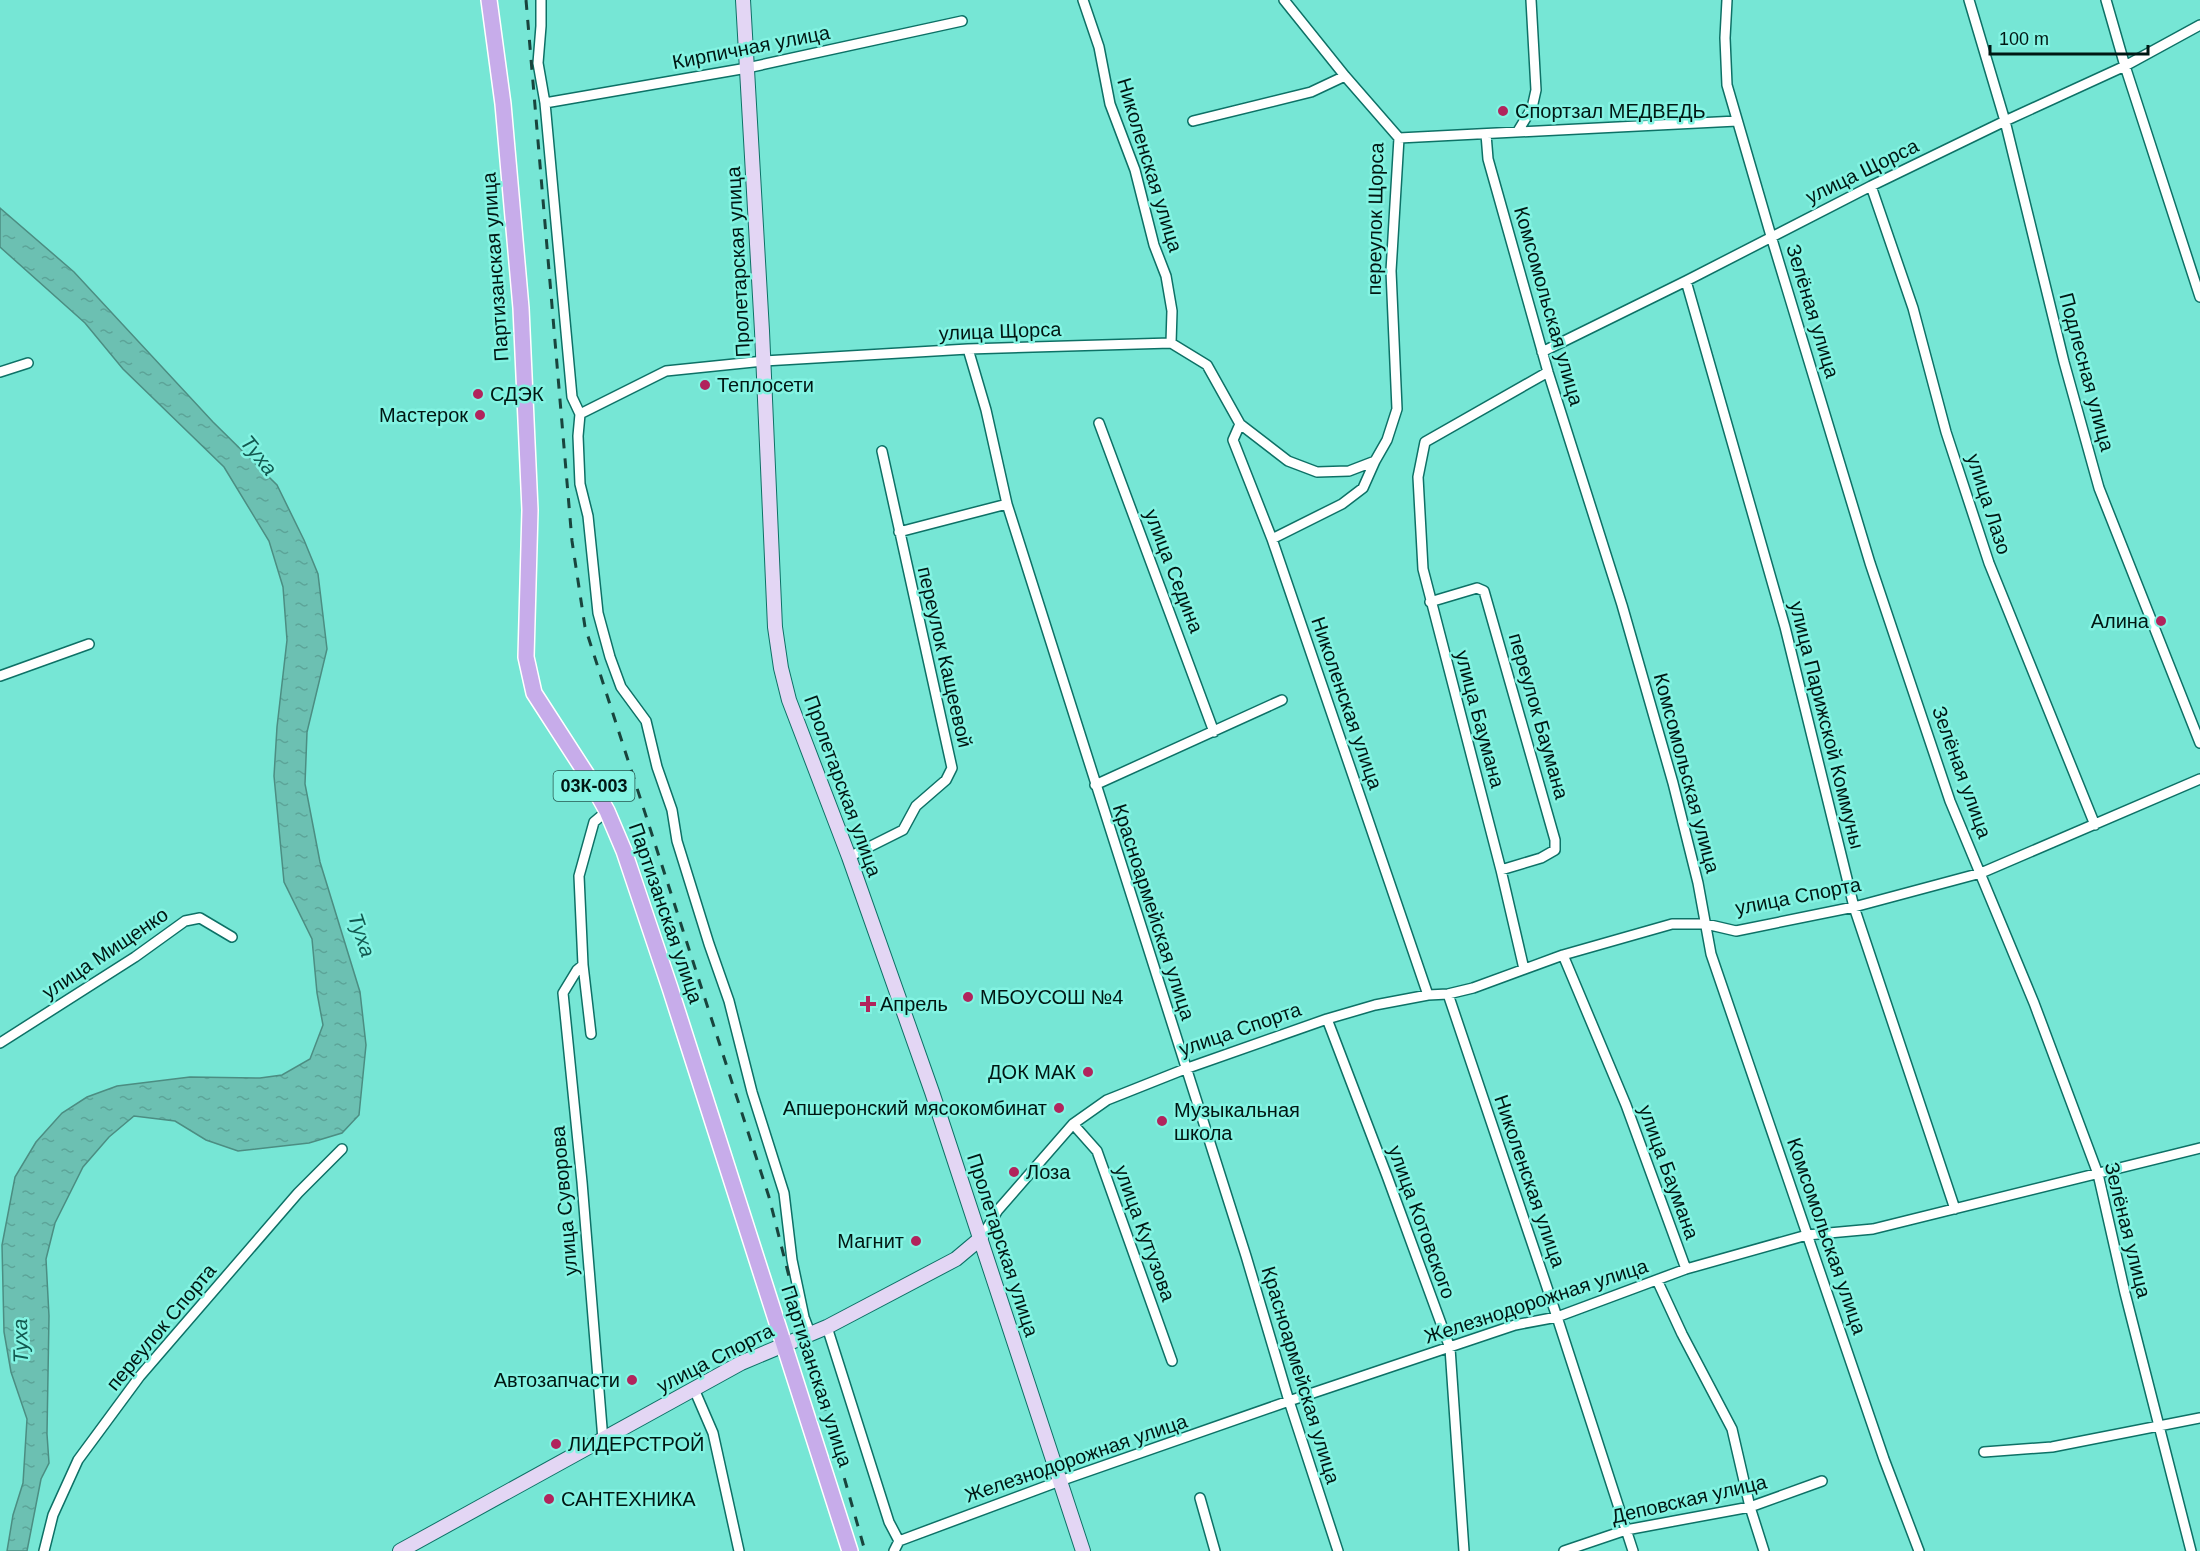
<svg xmlns="http://www.w3.org/2000/svg" width="2200" height="1551" viewBox="0 0 2200 1551" font-family="Arial,sans-serif">
<style>
.water{fill:url(#water-ripples);stroke:#4c8d82;stroke-width:1.5}
.lines{fill:none;stroke-linecap:round;stroke-linejoin:round}
.street-casing{stroke:#0d7166;stroke-width:12}
.secondary-casing{stroke:#0d7166;stroke-width:16}
.primary-casing{stroke:#fff;stroke-width:18}
.street{stroke:#fff;stroke-width:9}
.secondary{stroke:#e3d6f4;stroke-width:14}
.primary{stroke:#c7acea;stroke-width:15}
.rail{stroke:#19443d;stroke-width:3;stroke-dasharray:10 10;stroke-linecap:butt}
.poi-dot{fill:#b1245c;stroke:#83f3e2;stroke-width:2}
.labels{text-anchor:middle;dominant-baseline:central;stroke-width:5;stroke-linejoin:round;paint-order:stroke}
.shield{fill:#83f3e2;stroke:#275951;stroke-width:1.5}
.shield-label{font-size:18px;font-weight:bold;fill:#001713}
.street-label{font-size:20px;fill:#001713;stroke:#83f3e2}
.poi-label{font-size:20px;fill:#001713;stroke:#83f3e2;text-anchor:start}
.water-label{font-size:21px;font-style:italic;fill:#135a51;stroke:#83f3e2}
</style>
<defs>
<pattern id="water-ripples" width="26" height="14" patternUnits="userSpaceOnUse" patternTransform="scale(1.5)"><rect width="26" height="14" fill="#6cc0b2"/><path d="M2 4q2-2 4 0t4 0M15 11q2-2 4 0t4 0" fill="none" stroke="#5ca498"/></pattern>
</defs>
<rect width="100%" height="100%" fill="#76e6d5"/>
<!-- water -->
<path class="water" d="M0 208 74 272 213 422 277 485 304 540 318 574 327 649 307 732 305 784 320 862 360 992 366 1045 359 1115 342 1133 309 1143 238 1151 206 1140 175 1121 134 1116 109 1137 83 1167 55 1223 46 1259 49 1316 47 1434 49 1463 41 1479 27 1551H7L13 1515 23 1483 27 1419 11 1372 4 1332 2 1245 15 1177 36 1142 62 1113 87 1097 117 1086 190 1077 260 1078 282 1075 310 1059 323 1025 317 993 312 939 284 882 274 776 277 727 287 640 283 587 269 541 224 467 123 369 85 323 0 247Z"/>
<g class="lines">
<defs>
<path id="street" d="M541 0V26L538 63 545 103 572 397 580 414 578 436 580 484 588 516 598 613 610 657 621 687 646 721 657 767 672 810 677 841 709 944 729 1001 752 1092 784 1193 792 1260 804 1317 810 1333
M1083 0 1099 47 1110 104 1135 170 1154 245 1166 276 1172 311 1171 343
M1727 0 1725 38 1727 85 1771 236 1870 563 1950 801 2034 1003 2098 1174 2125 1293 2191 1551
M1969 0 2005 121 2064 362 2099 488 2200 743
M2106 0 2125 66 2200 297
M545 103 747 68 962 21
M1193 121 1311 92 1345 76
M1518 131 1532 108 1536 90 1531 0
M1486 134 1488 159 1548 372 1622 605 1673 783 1698 883 1711 954 1884 1459 1919 1551
M1399 138 1737 121
M1871 186 1913 308 1946 432 1989 563 2095 825
M1686 281 1785 627 1854 907 1955 1209
M968 349 986 410 1007 504 1246 1256 1289 1401 1338 1551
M1542 352 1686 281 1871 186 2005 121 2125 66 2200 25
M0 372 28 363
M580 414 666 371 764 361 968 349 1171 343 1207 365 1240 424 1288 461 1317 472 1349 471 1375 461 1387 440 1397 409 1391 271 1399 138 1345 76 1284 0
M1099 423 1214 732
M1240 424 1233 440 1272 539 1428 995
M899 532 1007 504
M1272 539 1342 504 1363 488 1375 461
M1430 602 1477 588 1484 591 1555 840V850L1541 858 1501 870
M0 676 89 644
M1095 785 1282 700
M849 857 903 830 916 806 946 780 952 768 882 451
M1563 955 1626 1105 1686 1269
M583 965 591 1034
M1524 969 1501 870 1423 569 1418 477 1425 442 1548 372
M1448 994 1557 1317 1633 1551
M1327 1019 1387 1176 1450 1348 1464 1551
M0 1043 135 957 185 921 200 918 232 937
M1073 1124 1097 1151 1172 1361
M981 1238 998 1210 1073 1124 1107 1100 1185 1069 1327 1019 1375 1005 1428 995 1448 994 1473 988 1563 955 1672 924H1706L1736 931 1854 907 1981 873 2200 779
M1657 1280 1682 1334 1732 1429 1750 1507 1764 1551
M827 1327 889 1522 899 1541 894 1551
M694 1389 713 1433 739 1551
M603 1440 582 1182 563 993 577 970 583 965 579 876 594 822 607 811
M1984 1452 2052 1447 2200 1418
M1200 1498 1215 1551
M899 1541 1060 1481 1289 1401 1515 1325 1557 1317 1686 1269 1807 1235 1873 1229 2200 1148
M44 1551 53 1515 78 1460 140 1376 298 1193 342 1149
M1564 1551 1626 1530 1750 1507 1822 1481"/>
<path id="secondary" d="M743 0 762 331 775 627 781 668 789 700 849 857 932 1092 1083 1551
M400 1551 741 1363 827 1327 956 1259 981 1238"/>
<path id="primary" d="M489 0 503 104 521 308 530 510 526 657 534 693 587 775 607 811 624 851 670 988 850 1551"/>
</defs>
<!-- street casing -->
<use href="#street" class="street-casing"/>
<!-- secondary casing -->
<use href="#secondary" class="secondary-casing"/>
<!-- primary casing -->
<use href="#primary" class="primary-casing"/>
<!-- street -->
<use href="#street" class="street"/>
<!-- secondary -->
<use href="#secondary" class="secondary"/>
<!-- primary -->
<use href="#primary" class="primary"/>
<!-- rail -->
<path class="rail" d="M526 0 572 541 585 627 769 1197 804 1336 865 1551"/>
</g>
<!-- markers -->
<g class="poi-dot">
<circle cx="1503" cy="111" r="6"/>
<circle cx="705" cy="385" r="6"/>
<circle cx="478" cy="394" r="6"/>
<circle cx="480" cy="415" r="6"/>
<circle cx="2161" cy="621" r="6"/>
<circle cx="968" cy="997" r="6"/>
<path d="M865 995h6v6h6v6h-6v6h-6v-6h-6v-6h6z"/>
<circle cx="1088" cy="1072" r="6"/>
<circle cx="1059" cy="1108" r="6"/>
<circle cx="1162" cy="1121" r="6"/>
<circle cx="1014" cy="1172" r="6"/>
<circle cx="916" cy="1241" r="6"/>
<circle cx="632" cy="1380" r="6"/>
<circle cx="556" cy="1444" r="6"/>
<circle cx="549" cy="1499" r="6"/>
</g>
<g class="labels">
<!-- shield labels -->
<rect class="shield" x="553.5" y="771" width="81" height="30" rx="4.5"/>
<g class="shield-label">
<text x="594" y="786">03К-003</text>
</g>
<!-- street labels -->
<g class="street-label">
<text transform="translate(751 47) rotate(-11)">Кирпичная улица</text>
<text transform="translate(1150 165) rotate(73)">Николенская улица</text>
<text transform="translate(1862 171) rotate(-26)">улица Щорса</text>
<text transform="translate(1375 219) rotate(-89)">переулок Щорса</text>
<text transform="translate(738 262) rotate(-93)">Пролетарская улица</text>
<text transform="translate(495 267) rotate(-94)">Партизанская улица</text>
<text transform="translate(1549 306) rotate(74)">Комсомольская улица</text>
<text transform="translate(1813 311) rotate(73)">Зелёная улица</text>
<text transform="translate(1000 331) rotate(-2)">улица Щорса</text>
<text transform="translate(2087 372) rotate(75)">Подлесная улица</text>
<text transform="translate(1989 504) rotate(72)">улица Лазо</text>
<text transform="translate(1174 571) rotate(69)">улица Седина</text>
<text transform="translate(945 657) rotate(77)">переулок Кащеевой</text>
<text transform="translate(1347 703) rotate(71)">Николенская улица</text>
<text transform="translate(1539 716) rotate(74)">переулок Баумана</text>
<text transform="translate(1480 719) rotate(75)">улица Баумана</text>
<text transform="translate(1827 725) rotate(76)">улица Парижской Коммуны</text>
<text transform="translate(1962 772) rotate(70)">Зелёная улица</text>
<text transform="translate(1687 773) rotate(75)">Комсомольская улица</text>
<text transform="translate(843 786) rotate(70)">Пролетарская улица</text>
<text transform="translate(1798 896) rotate(-11)">улица Спорта</text>
<text transform="translate(1154 912) rotate(72)">Красноармейская улица</text>
<text transform="translate(666 913) rotate(71)">Партизанская улица</text>
<text transform="translate(105 953) rotate(-34)">улица Мищенко</text>
<text transform="translate(1240 1029) rotate(-19)">улица Спорта</text>
<text transform="translate(1669 1172) rotate(70)">улица Баумана</text>
<text transform="translate(1530 1181) rotate(71)">Николенская улица</text>
<text transform="translate(564 1201) rotate(-95)">улица Суворова</text>
<text transform="translate(1422 1222) rotate(70)">улица Котовского</text>
<text transform="translate(2128 1230) rotate(76)">Зелёная улица</text>
<text transform="translate(1145 1233) rotate(70)">улица Кутузова</text>
<text transform="translate(1827 1236) rotate(71)">Комсомольская улица</text>
<text transform="translate(1003 1245) rotate(72)">Пролетарская улица</text>
<text transform="translate(1536 1301) rotate(-18)">Железнодорожная улица</text>
<text transform="translate(161 1327) rotate(-50)">переулок Спорта</text>
<text transform="translate(715 1358) rotate(-27)">улица Спорта</text>
<text transform="translate(1301 1375) rotate(73)">Красноармейская улица</text>
<text transform="translate(817 1376) rotate(72)">Партизанская улица</text>
<text transform="translate(1076 1458) rotate(-19)">Железнодорожная улица</text>
<text transform="translate(1689 1499) rotate(-13)">Деповская улица</text>
</g>
<!-- poi labels -->
<g class="poi-label">
<text x="1515" y="111">Спортзал МЕДВЕДЬ</text>
<text x="717" y="385">Теплосети</text>
<text x="490" y="394">СДЭК</text>
<text x="468" y="415" text-anchor="end">Мастерок</text>
<text x="2149" y="621" text-anchor="end">Алина</text>
<text x="980" y="997">МБОУСОШ №4</text>
<text x="880" y="1004">Апрель</text>
<text x="1076" y="1072" text-anchor="end">ДОК МАК</text>
<text x="1047" y="1108" text-anchor="end">Апшеронский мясокомбинат</text>
<text x="1174" y="1110">Музыкальная<tspan x="1174" dy="23">школа</tspan></text>
<text x="1026" y="1172">Лоза</text>
<text x="904" y="1241" text-anchor="end">Магнит</text>
<text x="620" y="1380" text-anchor="end">Автозапчасти</text>
<text x="568" y="1444">ЛИДЕРСТРОЙ</text>
<text x="561" y="1499">САНТЕХНИКА</text>
</g>
<!-- water labels -->
<g class="water-label">
<text transform="translate(259 455) rotate(51)">Туха</text>
<text transform="translate(362 935) rotate(71)">Туха</text>
<text transform="translate(20 1341) rotate(-91)">Туха</text>
</g>
</g>
<!-- scale -->
<path d="M1990 45v9h158v-9" fill="none" stroke="#001713" stroke-width="3"/>
<text x="1999" y="45" font-size="18" fill="#001713" stroke="#83f3e2" stroke-width="4.5" paint-order="stroke">100 m</text>
</svg>
